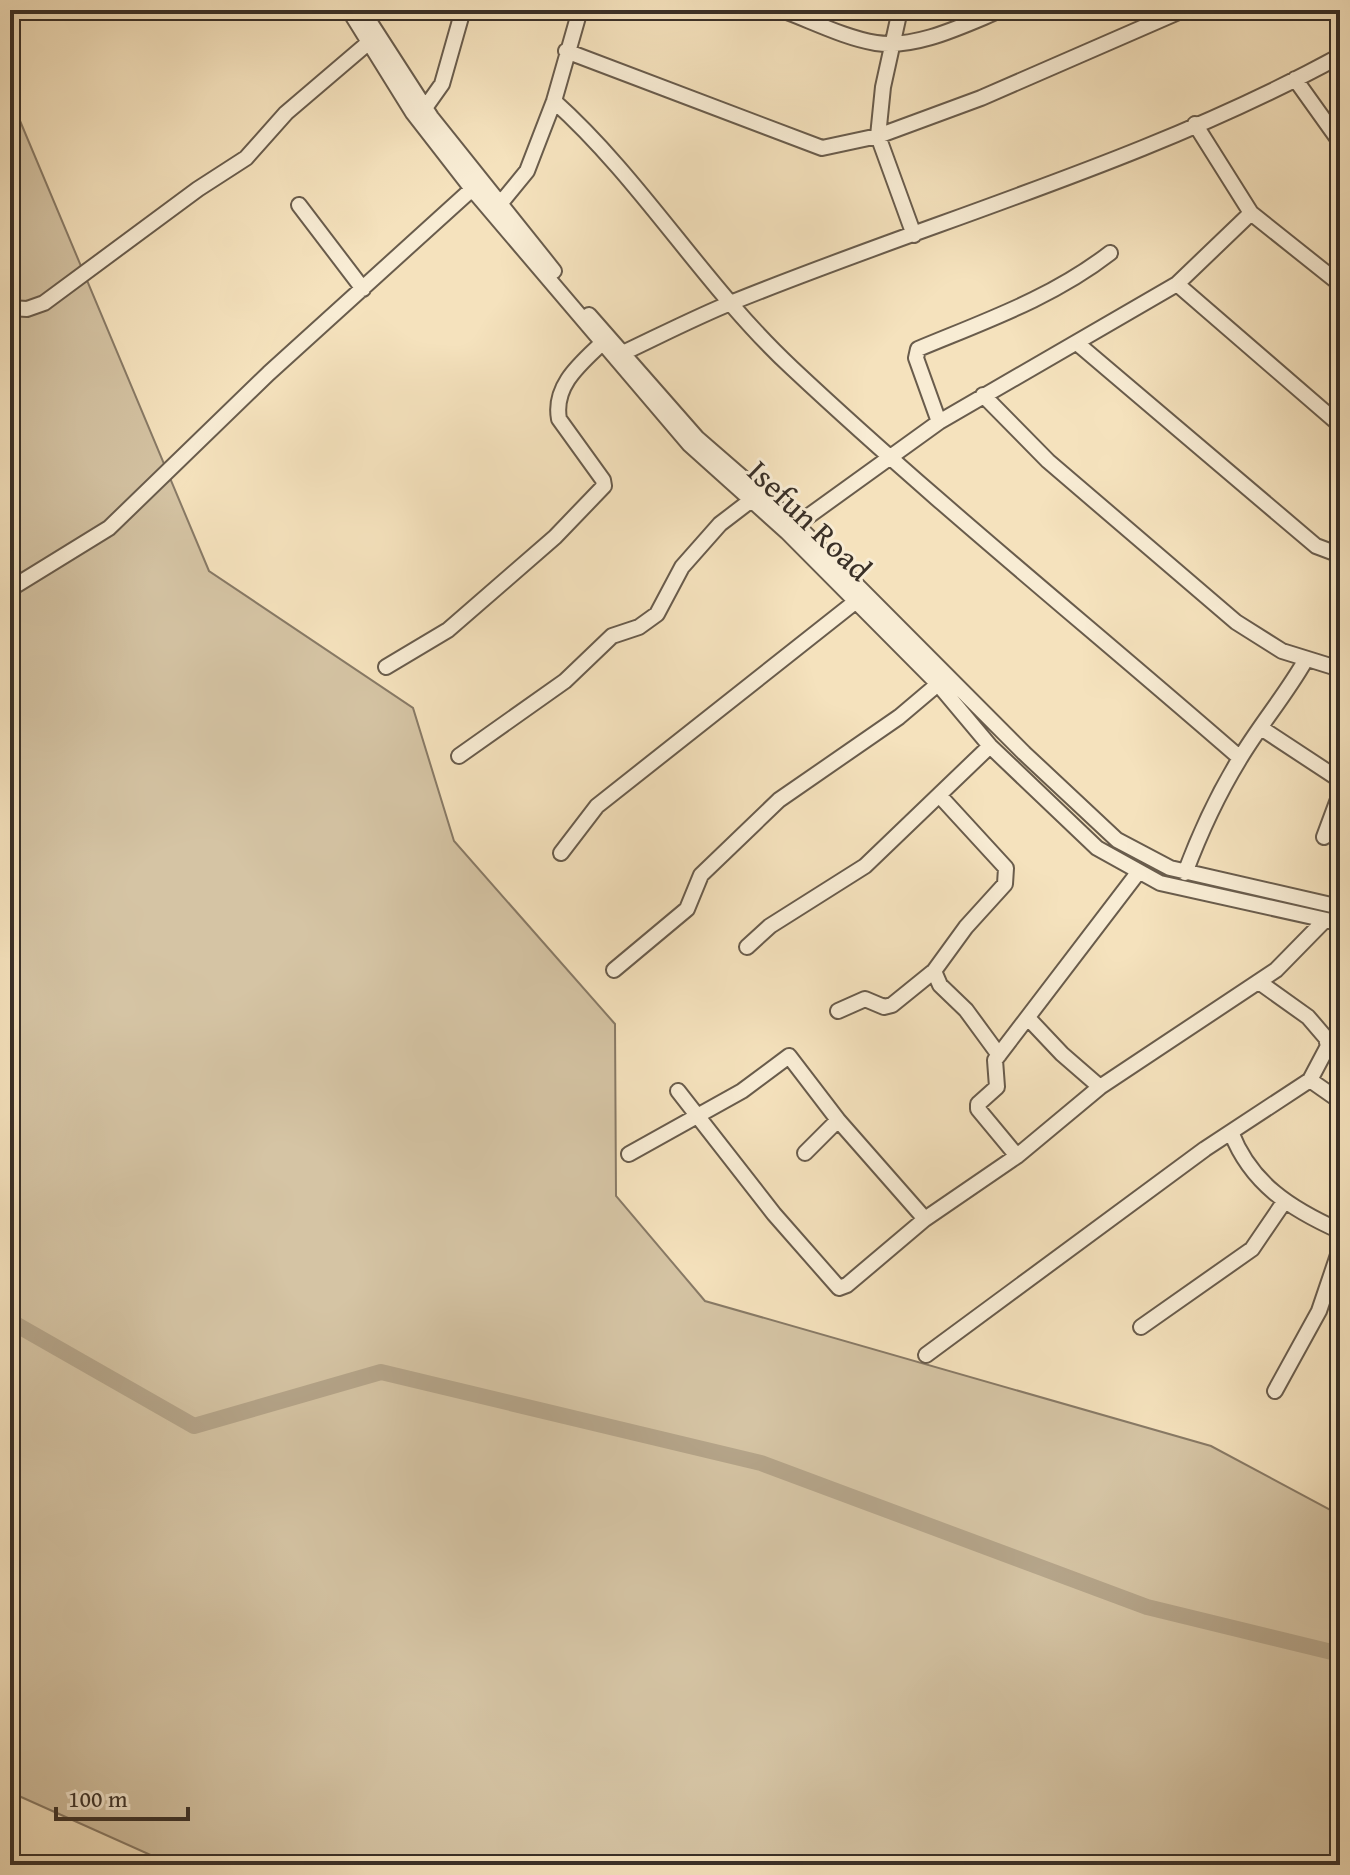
<svg xmlns="http://www.w3.org/2000/svg" width="1350" height="1875" viewBox="0 0 1350 1875" font-family="'Gentium Book Plus',serif">
<style>
.green{fill:#d5c4a4;stroke:#887a66;stroke-width:2}
.lines{fill:none;stroke-linecap:round;stroke-linejoin:round}
.river{stroke:#b5a58a;stroke-width:16}
.minor-casing{stroke:#695c4c;stroke-width:18}
.minor{stroke:#f8ecd4;stroke-width:14}
.labels{text-anchor:middle;dominant-baseline:central;stroke-width:6;stroke-linejoin:round;paint-order:stroke}
.street-label{font-size:32px;fill:#3a3027;stroke:#f8ecd4}
</style>
<rect width="100%" height="100%" fill="#f5e2bd"/>
<filter id="stains"><feTurbulence type="fractalNoise" baseFrequency=".0025" numOctaves="4"/><feColorMatrix values="0 0 0 0 .2 0 0 0 0 .09 0 0 0 0 .02 0 0 0 .5 -.17"/></filter>
<radialGradient id="worn" r=".72"><stop offset=".6" stop-color="#630" stop-opacity="0"/><stop offset="1" stop-color="#630" stop-opacity=".3"/></radialGradient>
<!-- green -->
<path class="green" d="M10 97 209 571 413 708 454 841 615 1024 616 1196 705 1301 1211 1446 1340 1515V1865H215L155 1857 10 1792Z"/>
<g class="lines">
<!-- river -->
<path class="river" d="M10 1321 194 1426 381 1372 761 1463 1147 1607 1340 1654"/>
<defs>
<path id="minor" d="M349 10 413 113 472 189 689 444 787 532 938 684 990 746 1097 848 1160 883 1340 923
M362 10 431 117 554 271
M782 10C812 21 845 38 876 43 917 49 964 25 1001 10
M900 10 883 87 878 136 914 235
M566 51 822 148 878 136 981 98 1183 10
M1295 79 1340 142
M554 101C643 181 704 286 792 368 936 503 1091 628 1240 758
M425 108 442 84 463 10
M1195 124 1251 213 1340 284
M500 204 527 171 554 101 580 10
M299 205 363 289
M1177 284 1340 425
M10 308 27 309 44 303 198 189 246 158 286 113 368 43
M589 315 697 438 797 525 1024 753 1117 840 1170 868 1340 907
M1078 344 1316 546 1340 555
M623 353C659 336 696 317 733 302 935 220 1148 161 1340 56
M983 395 1048 461 1236 622 1282 651 1340 669
M939 422 916 358 918 349C985 321 1052 298 1110 253
M792 528 939 422 1177 284 1251 213
M10 589 109 528 269 373 472 189
M386 667 448 630 555 537 604 486 603 480 559 419C553 386 580 364 601 344
M1261 728 1340 780
M459 756 565 681 612 636 639 627 657 614 682 567 720 524 750 501
M1324 837 1340 794
M561 853 597 806 855 602
M1185 873C1200 833 1217 796 1239 760 1259 726 1285 696 1305 661
M747 947 770 926 865 866 990 746
M614 970 687 909 701 875 779 800 899 717 938 684
M934 971 940 985 966 1010 999 1055
M838 1011 865 999 884 1007 892 1005 934 971 966 927 1005 884 1006 868 939 795
M1028 1018 1062 1054 1100 1087
M1310 1080 1340 1101
M678 1091 774 1214 839 1288 847 1285 925 1219 1017 1156 1100 1087 1276 970 1325 920
M1231 1132C1251 1184 1291 1209 1340 1231
M805 1153 838 1120
M629 1154 742 1091 789 1056 838 1120 925 1219
M1017 1156 978 1109V1104L997 1087 995 1060 1137 874
M1141 1327 1252 1249 1284 1202
M926 1355 1205 1149 1310 1080 1328 1046 1326 1038 1308 1017 1259 982
M1275 1391 1319 1311 1340 1249"/>
</defs>
<!-- minor casing -->
<use href="#minor" class="minor-casing"/>
<!-- minor -->
<use href="#minor" class="minor"/>
</g>
<g class="labels">
<!-- street labels -->
<g class="street-label">
<text transform="translate(810 520) rotate(44)">Isefun Road</text>
</g>
</g>
<!-- margin -->
<rect width="1350" height="1875" fill="none" stroke="#f5e2bd" stroke-width="40"/>
<rect x="12" y="12" width="1326" height="1851" fill="none" stroke="#3a3027" stroke-width="4"/>
<rect x="20" y="20" width="1310" height="1835" fill="none" stroke="#3a3027" stroke-width="2"/>
<!-- scale -->
<path d="M56 1807v12h132v-12" fill="none" stroke="#3a3027" stroke-width="4"/>
<text x="68" y="1807" font-size="24" fill="#3a3027" stroke="#f8ecd4" stroke-width="6" paint-order="stroke">100 m</text>
<rect width="100%" height="100%" filter="url(#stains)"/>
<rect width="100%" height="100%" fill="url(#worn)"/>
</svg>
